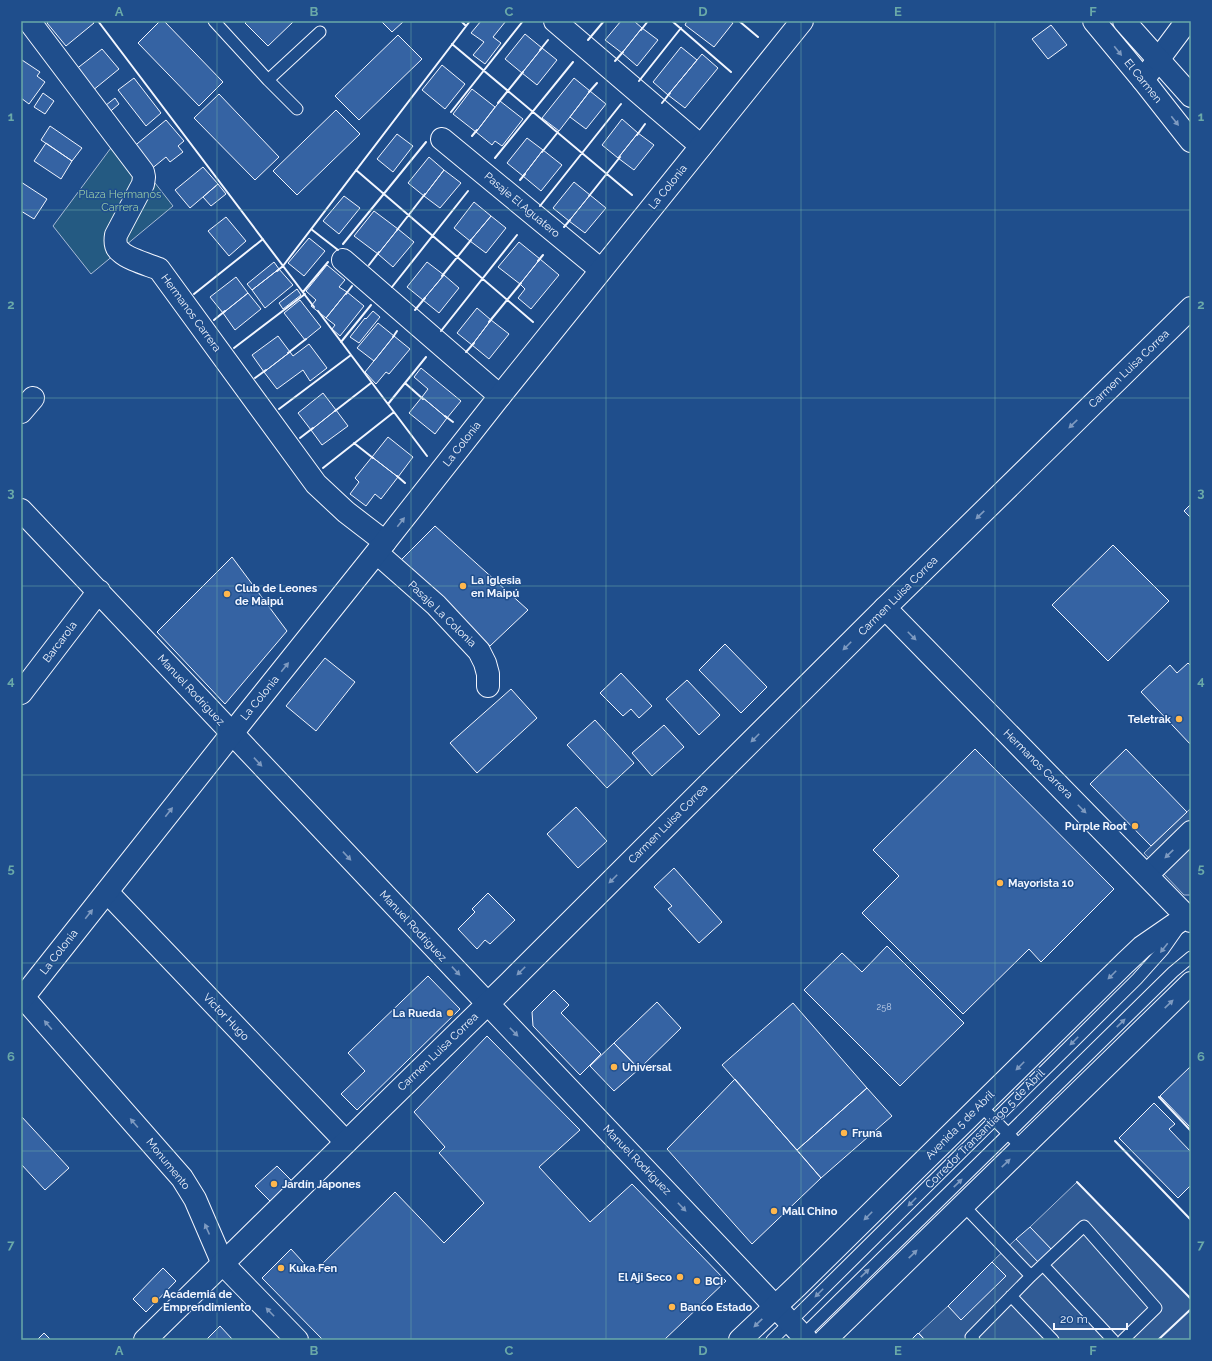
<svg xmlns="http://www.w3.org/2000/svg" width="1212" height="1361" viewBox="0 0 1212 1361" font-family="Raleway,sans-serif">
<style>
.green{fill:#245a82;stroke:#a8bbd7}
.parking{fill:#305b95;stroke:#a8bbd7}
.building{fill:#3563a3;stroke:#f2f6ff}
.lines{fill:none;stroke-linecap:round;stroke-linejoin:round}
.lane-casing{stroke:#f2f6ff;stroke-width:13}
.street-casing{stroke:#f2f6ff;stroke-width:24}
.secondary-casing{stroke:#f2f6ff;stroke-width:24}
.primary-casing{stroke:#f2f6ff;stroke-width:24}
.lane{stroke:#1f4e8c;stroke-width:11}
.street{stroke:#1f4e8c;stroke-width:22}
.secondary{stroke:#1f4e8c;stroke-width:22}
.primary{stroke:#1f4e8c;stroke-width:22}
.wall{stroke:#f2f6ff;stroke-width:2}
.oneway{fill:#7e9ac0}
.grid{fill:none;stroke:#6aa9a8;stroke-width:1;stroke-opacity:0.55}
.poi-dot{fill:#ffb74d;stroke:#1f4e8c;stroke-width:1.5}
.labels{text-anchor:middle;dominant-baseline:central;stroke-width:3;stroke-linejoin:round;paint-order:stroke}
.number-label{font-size:9px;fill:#c3d1e8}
.street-label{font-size:11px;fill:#f2f6ff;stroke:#1f4e8c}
.park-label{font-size:11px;fill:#97c8a6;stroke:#1f4e8c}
.poi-label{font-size:11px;font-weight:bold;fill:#f2f6ff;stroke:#1f4e8c;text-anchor:start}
.neatline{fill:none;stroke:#6aa9a8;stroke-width:1.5}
.grid-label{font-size:13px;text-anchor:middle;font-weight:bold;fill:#6aa9a8}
</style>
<rect width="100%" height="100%" fill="#1f4e8c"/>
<!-- green -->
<path class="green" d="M119 137 173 206 91 274 53 226Z"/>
<!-- parking -->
<path class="parking" d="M1191 808V895H1184L1144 853Z
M1077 1182 1191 1299V1340H925L919 1333 948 1306 961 1319 1005 1276 992 1262 1016 1239 1052 1250 1030 1227Z"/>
<!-- building -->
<path class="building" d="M49 21H93L94 23 66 46 47 23Z
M160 21H164L223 82 199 106 138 43Z
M247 21H294L268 46 245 23Z
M381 21H404L392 32Z
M481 21H506L493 37 501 43 485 64 473 55 484 42 471 33Z
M621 21H634L642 28 622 53 605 40Z
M687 21H730L733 23 714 47 685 25Z
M1051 25 1067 45 1048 59 1032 39Z
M642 28 658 40 637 66 622 53Z
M525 34 542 48 522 73 505 59Z
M398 35 422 59 359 120 335 96Z
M681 47 697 60 668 95 653 82Z
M542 48 557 60 537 85 522 73Z
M102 49 119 69 92 91 75 70Z
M702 54 718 68 685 108 668 95Z
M22 60 40 72 37 76 45 82 29 104 21 98V61Z
M442 65 465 84 445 109 422 90Z
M134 78 161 113 146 126 118 90Z
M574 78 590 91 559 131 542 118Z
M472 89 495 107 476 132 453 114Z
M590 91 606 104 586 129 570 117Z
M43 93 54 101 45 114 34 107Z
M219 94 279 157 255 180 194 118Z
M115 98 119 104 106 115 101 109Z
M500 101 523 119 502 146 495 141 492 145 476 132Z
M336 110 360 134 297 195 273 171Z
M622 119 638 133 618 158 602 145Z
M166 120 184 141 178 146 183 152 170 162 166 157 150 170 132 148Z
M50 126 82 148 72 161 41 140Z
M638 133 654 145 634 170 618 158Z
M397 134 413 146 393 172 377 159Z
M527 138 543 150 523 176 507 163Z
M46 143 72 161 61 179 34 161Z
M543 150 562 165 541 191 523 176Z
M429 157 444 170 424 196 408 183Z
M203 167 218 184 190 208 175 190Z
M444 170 461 183 440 208 424 196Z
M21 182 47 199 34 219 21 211Z
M574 182 590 195 569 221 553 208Z
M218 184 226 194 211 206 203 197Z
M590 195 606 208 585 233 569 221Z
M344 196 360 208 339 234 323 221Z
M474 202 491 216 470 241 454 228Z
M374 211 398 229 378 254 354 236Z
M491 216 506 228 486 253 470 241Z
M226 217 246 241 229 256 208 231Z
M398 229 414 242 393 267 378 254Z
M309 238 325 251 304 276 288 263Z
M519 242 540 259 520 284 498 267Z
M540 259 559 275 531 309 518 298 525 289 520 284Z
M274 262 279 269 252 290 247 284Z
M427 262 444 275 423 300 407 287Z
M327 265 345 280 339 287 347 292 326 318 311 306 316 300 306 291Z
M279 269 293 285 265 308 252 290Z
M444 275 459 288 439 313 423 300Z
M236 277 248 293 223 313 210 297Z
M297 289 301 295 283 309 279 303Z
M347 292 364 306 340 336 332 329 335 325 326 318Z
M248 293 261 309 235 330 223 313Z
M300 300 321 327 305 340 284 313Z
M477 308 491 320 472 345 457 333Z
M373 311 380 317 359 343 350 337 365 318 366 319Z
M491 320 509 334 489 359 472 345Z
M378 323 394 336 374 361 357 348Z
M278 336 290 352 264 372 252 355Z
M394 336 410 349 389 374 386 372 376 384 365 372Z
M309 344 327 368 310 381 303 370 277 389 264 372 290 352 293 356Z
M421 368 461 401 447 418 422 397 428 389 414 377Z
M323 393 336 410 311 430 298 413Z
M422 397 447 418 435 434 409 413Z
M336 410 348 426 322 445 311 430Z
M388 437 413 457 398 477 372 457Z
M372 457 398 477 381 499 375 494 366 506 350 494 359 482 355 478Z
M1191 504V518L1184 511Z
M435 526 528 610 490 646 398 563Z
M1113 545 1169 601 1108 661 1052 605Z
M232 557 287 631 225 704 157 632Z
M725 644 767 687 741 713 699 670Z
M325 658 355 682 316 731 286 706Z
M1188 663 1191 666V745L1141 692 1170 665 1177 673Z
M621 673 652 706 639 718 631 709 623 716 600 693Z
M687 680 720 715 699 735 666 699Z
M511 689 537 718 477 773 450 743Z
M595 720 634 763 607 788 567 745Z
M664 725 684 747 652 776 632 753Z
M975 749 1114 889 1041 962 1029 949 963 1014 862 913 899 876 873 850Z
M1126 749 1187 812 1151 846 1090 784Z
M576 807 607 841 578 868 547 834Z
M674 868 722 922 699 943 668 909 672 906 654 887Z
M488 893 515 920 490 944 485 940 477 949 458 929 475 912 472 909Z
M887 946 964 1023 900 1086 804 990 842 953 862 972Z
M428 976 460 1009 357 1110 341 1094 365 1071 348 1053Z
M554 990 569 1005 561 1013 601 1054 580 1075 533 1026 532 1012Z
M657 1002 681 1028 639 1069 614 1043Z
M793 1003 867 1088 797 1150 722 1065Z
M487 1036 580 1130 539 1167 590 1222 632 1184 726 1281 664 1340H323L262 1278 291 1249 313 1273 395 1192 444 1243 484 1203 439 1153 445 1147 414 1112Z
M614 1043 639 1069 614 1091 590 1066Z
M1191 1066V1128L1160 1096Z
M735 1079 821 1178 752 1244 667 1149Z
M867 1088 892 1116 821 1178 797 1150Z
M1154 1103 1175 1124 1169 1129 1191 1152V1185L1178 1198 1119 1138Z
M21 1116 69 1168 45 1190 21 1164Z
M277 1166 293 1182 272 1203 255 1186Z
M1030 1227 1052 1250 1039 1263 1016 1239Z
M992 1262 1006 1276 961 1320 948 1306Z
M163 1268 176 1281 146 1312 133 1299Z
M220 1326 233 1340H206Z
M44 1333 51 1340H37Z
M918 1333 925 1340H911Z"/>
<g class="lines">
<defs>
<path id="lane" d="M214 21 268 80 320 32
M268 80 297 109
M980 1105 1022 1148
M963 1205 1031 1276 971 1337 974 1340
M1043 1265 1113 1340
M1031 1276 1084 1226 1156 1308 1123 1340
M1011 1296 1053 1340
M801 1337 1173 972 1191 957
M772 1340 1137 979 1163 950 1177 930"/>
<path id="street" d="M29 21 143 172 144 177 143 184 116 235C115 241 115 248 121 252 128 259 149 265 159 269L316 484 346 512 385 542
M555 21 701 146
M1143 80 1187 21
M442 139 601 270
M343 260 500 396
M21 412 33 398
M21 510 488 1004
M377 553 436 605 479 651 485 663 488 674V686
M21 693 99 591
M1147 875 1191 832
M107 892 346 1142
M23 997 182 1178 195 1199 223 1264 297 1340"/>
<path id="secondary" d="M1094 21 1143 80 1191 141
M1124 21 1191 96
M21 1000 245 717 385 542 500 396 802 21
M488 1004 807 1340
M145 1340 381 1108 510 982 885 608"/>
<path id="primary" d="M1191 308 885 608 1191 921
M740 1340 797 1286 1125 963 1142 947 1187 916
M825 1340 1191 983"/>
</defs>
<!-- lane casing -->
<use href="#lane" class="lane-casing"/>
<!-- street casing -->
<use href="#street" class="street-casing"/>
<!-- secondary casing -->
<use href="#secondary" class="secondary-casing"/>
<!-- primary casing -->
<use href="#primary" class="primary-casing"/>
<!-- lane -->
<use href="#lane" class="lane"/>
<!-- street -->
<use href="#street" class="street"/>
<!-- secondary -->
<use href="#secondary" class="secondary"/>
<!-- primary -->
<use href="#primary" class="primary"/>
<!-- wall -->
<path class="wall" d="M98 21 314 307
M461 21 466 26
M672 21 731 72
M739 21 758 37
M641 30 648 21
M588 40 604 21
M452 44 632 195
M540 50 548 40
M615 61 623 52
M639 81 681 28
M589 92 597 83
M498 103 523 72
M662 103 670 93
M451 112 523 21
M637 135 645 124
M472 136 477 130
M542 152 558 132
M495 158 573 62
M356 170 533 322
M520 180 525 174
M589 196 620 157
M540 206 621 104
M564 227 570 220
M311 229 338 250
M397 230 425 194
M343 244 426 142
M538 261 543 255
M369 265 379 252
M277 271 283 266 470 21
M442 276 471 240
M392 287 468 191
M303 292 328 262
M194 294 263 239
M346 294 352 286
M415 310 425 298
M318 311 427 456
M214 320 225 311
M489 322 521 283
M441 331 517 235
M393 337 397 331
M341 342 371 305
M234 348 305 294
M466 352 474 343
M288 353 306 339
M255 378 266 370
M405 383 423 399
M388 404 426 357
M279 409 351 355
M335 411 371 383
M445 416 453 422
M300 438 313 428
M354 443 373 458
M323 468 394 412
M397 476 405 483
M1159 1097 1191 1131
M1115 1141 1191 1220
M1077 1182 1191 1299
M1158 1340 1191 1309"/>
</g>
<!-- one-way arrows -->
<defs><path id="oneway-solid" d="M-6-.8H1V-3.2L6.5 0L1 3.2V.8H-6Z"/></defs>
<g class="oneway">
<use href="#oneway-solid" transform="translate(1118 51) rotate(51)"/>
<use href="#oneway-solid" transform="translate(1175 121) rotate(52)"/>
<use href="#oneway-solid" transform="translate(1073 424) rotate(136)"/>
<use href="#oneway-solid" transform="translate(980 515) rotate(136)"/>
<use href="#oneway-solid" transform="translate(401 522) rotate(-52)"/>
<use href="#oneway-solid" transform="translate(912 636) rotate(45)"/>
<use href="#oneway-solid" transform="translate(847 646) rotate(135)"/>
<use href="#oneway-solid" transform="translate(285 667) rotate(-51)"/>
<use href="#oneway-solid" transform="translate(755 738) rotate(135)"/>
<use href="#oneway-solid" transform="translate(258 762) rotate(47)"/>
<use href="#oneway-solid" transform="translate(1082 809) rotate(45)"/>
<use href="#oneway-solid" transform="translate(169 812) rotate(-52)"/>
<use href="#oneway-solid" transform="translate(1169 854) rotate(136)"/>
<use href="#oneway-solid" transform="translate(347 856) rotate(47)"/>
<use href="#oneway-solid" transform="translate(613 879) rotate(135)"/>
<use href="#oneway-solid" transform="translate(89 914) rotate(-51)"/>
<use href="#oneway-solid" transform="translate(1164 948) rotate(128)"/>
<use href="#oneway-solid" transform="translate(456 971) rotate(47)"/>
<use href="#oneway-solid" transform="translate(521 971) rotate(135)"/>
<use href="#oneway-solid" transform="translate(1112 975) rotate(135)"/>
<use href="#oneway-solid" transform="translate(1169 1004) rotate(-44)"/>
<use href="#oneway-solid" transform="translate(1121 1023) rotate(-44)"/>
<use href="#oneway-solid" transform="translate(48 1025) rotate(-131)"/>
<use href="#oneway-solid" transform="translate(514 1032) rotate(46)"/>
<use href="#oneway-solid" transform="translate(1074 1041) rotate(135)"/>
<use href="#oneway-solid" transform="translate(1020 1066) rotate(135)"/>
<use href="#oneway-solid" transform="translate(134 1123) rotate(-131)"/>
<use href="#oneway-solid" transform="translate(1006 1163) rotate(-44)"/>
<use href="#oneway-solid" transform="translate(958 1183) rotate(-44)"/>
<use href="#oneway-solid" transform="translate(912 1202) rotate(135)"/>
<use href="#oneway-solid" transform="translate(682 1207) rotate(46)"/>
<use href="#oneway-solid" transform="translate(868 1216) rotate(135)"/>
<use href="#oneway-solid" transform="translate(207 1229) rotate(-114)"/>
<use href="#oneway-solid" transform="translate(913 1254) rotate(-44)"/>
<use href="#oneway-solid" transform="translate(865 1273) rotate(-44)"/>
<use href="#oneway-solid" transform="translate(819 1293) rotate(135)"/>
<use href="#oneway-solid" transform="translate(270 1312) rotate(-134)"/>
<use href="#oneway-solid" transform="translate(758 1323) rotate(136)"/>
</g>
<!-- grid -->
<path class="grid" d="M217 21V1340M411 21V1340M606 21V1340M801 21V1340M995 21V1340M21 210H1191M21 398H1191M21 586H1191M21 775H1191M21 963H1191M21 1151H1191"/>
<!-- markers -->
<g class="poi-dot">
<circle cx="463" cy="586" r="4"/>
<circle cx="227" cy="594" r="4"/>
<circle cx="1179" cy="719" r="4"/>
<circle cx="1135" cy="826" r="4"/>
<circle cx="1000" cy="883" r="4"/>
<circle cx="450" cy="1013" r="4"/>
<circle cx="614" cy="1067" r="4"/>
<circle cx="844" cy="1133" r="4"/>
<circle cx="274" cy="1184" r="4"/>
<circle cx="774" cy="1211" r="4"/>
<circle cx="281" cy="1268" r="4"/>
<circle cx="680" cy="1277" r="4"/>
<circle cx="697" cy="1281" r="4"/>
<circle cx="155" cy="1300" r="4"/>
<circle cx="672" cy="1307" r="4"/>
</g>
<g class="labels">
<!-- number labels -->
<g class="number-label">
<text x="884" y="1007">258</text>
</g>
<!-- street labels -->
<g class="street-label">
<text transform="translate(1143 81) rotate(51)">El Carmen</text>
<text transform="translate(668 187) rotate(-51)">La Colonia</text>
<text transform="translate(522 205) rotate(40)">Pasaje El Aguatero</text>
<text transform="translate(191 313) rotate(54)">Hermanos Carrera</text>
<text transform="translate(1129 369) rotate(-44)">Carmen Luisa Correa</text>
<text transform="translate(462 444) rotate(-52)">La Colonia</text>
<text transform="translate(898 596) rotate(-45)">Carmen Luisa Correa</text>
<text transform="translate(442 614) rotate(44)">Pasaje La Colonia</text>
<text transform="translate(60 642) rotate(-53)">Barcarola</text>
<text transform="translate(191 690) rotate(47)">Manuel Rodríguez</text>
<text transform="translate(260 698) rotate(-51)">La Colonia</text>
<text transform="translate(1038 764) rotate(45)">Hermanos Carrera</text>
<text transform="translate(668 824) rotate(-45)">Carmen Luisa Correa</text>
<text transform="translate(413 926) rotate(47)">Manuel Rodríguez</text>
<text transform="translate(59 952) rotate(-52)">La Colonia</text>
<text transform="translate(226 1017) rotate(46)">Víctor Hugo</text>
<text transform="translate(438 1052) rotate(-44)">Carmen Luisa Correa</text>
<text transform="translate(960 1125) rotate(-45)">Avenida 5 de Abril</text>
<text transform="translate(985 1129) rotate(-45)">Corredor Transantiago 5 de Abril</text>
<text transform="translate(637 1160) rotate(46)">Manuel Rodríguez</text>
<text transform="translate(168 1164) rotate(51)">Monumento</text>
</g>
<!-- park labels -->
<g class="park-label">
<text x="120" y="194">Plaza Hermanos<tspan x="120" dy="13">Carrera</tspan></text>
</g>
<!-- poi labels -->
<g class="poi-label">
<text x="471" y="580">La Iglesia<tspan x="471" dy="13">en Maipú</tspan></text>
<text x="235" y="588">Club de Leones<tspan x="235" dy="13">de Maipú</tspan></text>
<text x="1171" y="719" text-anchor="end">Teletrak</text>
<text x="1127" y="826" text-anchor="end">Purple Root</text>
<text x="1008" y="883">Mayorista 10</text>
<text x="442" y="1013" text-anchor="end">La Rueda</text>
<text x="622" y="1067">Universal</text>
<text x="852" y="1133">Fruna</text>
<text x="282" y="1184">Jardín Japones</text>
<text x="782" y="1211">Mall Chino</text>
<text x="289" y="1268">Kuka Fen</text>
<text x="672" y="1277" text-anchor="end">El Aji Seco</text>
<text x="705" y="1281">BCI</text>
<text x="163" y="1294">Academia de<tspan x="163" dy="13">Emprendimiento</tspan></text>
<text x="680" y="1307">Banco Estado</text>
</g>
</g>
<!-- border -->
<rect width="1212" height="1361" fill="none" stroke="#1f4e8c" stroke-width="44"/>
<!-- scale -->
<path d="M1054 1323v6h73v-6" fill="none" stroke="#f2f6ff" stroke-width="2"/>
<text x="1060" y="1323" font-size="12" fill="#f2f6ff" stroke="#1f4e8c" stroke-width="3" paint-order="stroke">20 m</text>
<rect x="22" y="22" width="1168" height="1317" class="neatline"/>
<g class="grid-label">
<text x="119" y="16">A</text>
<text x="314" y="16">B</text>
<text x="509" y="16">C</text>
<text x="703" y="16">D</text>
<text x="898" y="16">E</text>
<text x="1093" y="16">F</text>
<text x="11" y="121">1</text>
<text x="1201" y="121">1</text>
<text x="11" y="309">2</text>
<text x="1201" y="309">2</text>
<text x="11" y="497">3</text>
<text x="1201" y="497">3</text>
<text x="11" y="685">4</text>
<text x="1201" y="685">4</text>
<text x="11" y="873">5</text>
<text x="1201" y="873">5</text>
<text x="11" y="1061">6</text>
<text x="1201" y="1061">6</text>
<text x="11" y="1249">7</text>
<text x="1201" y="1249">7</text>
<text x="119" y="1355">A</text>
<text x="314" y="1355">B</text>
<text x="509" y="1355">C</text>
<text x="703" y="1355">D</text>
<text x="898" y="1355">E</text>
<text x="1093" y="1355">F</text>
</g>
</svg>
